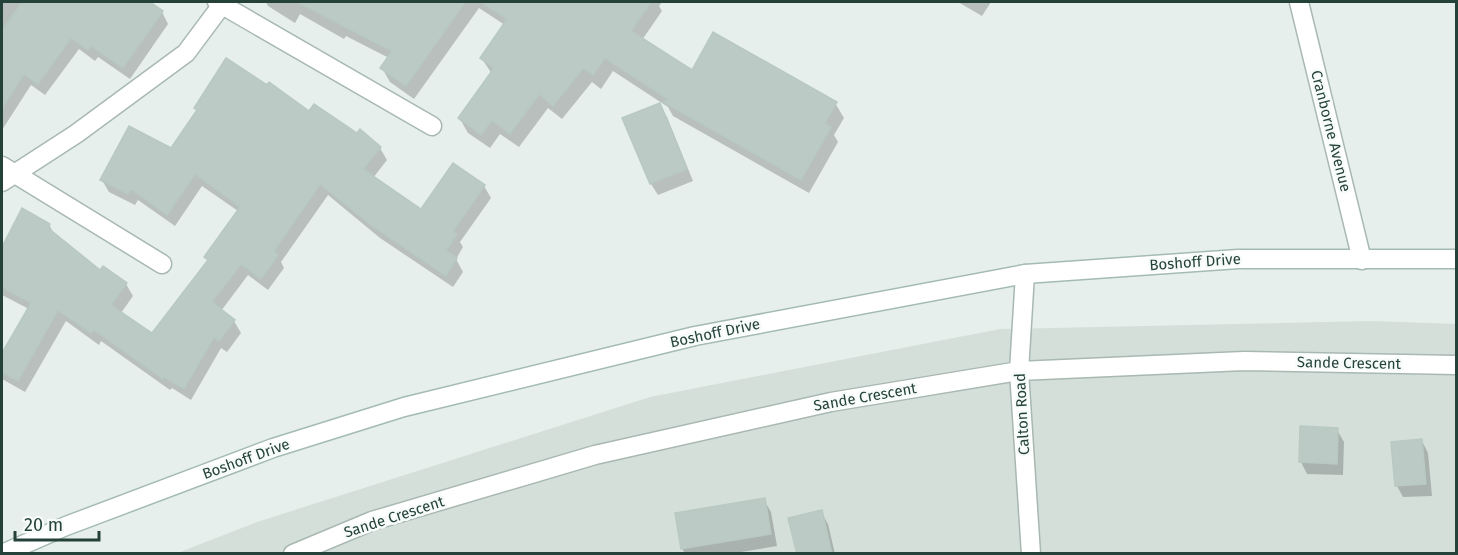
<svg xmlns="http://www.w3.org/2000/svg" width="1458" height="555" viewBox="0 0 1458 555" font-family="'Fira Sans',sans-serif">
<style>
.built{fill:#d4dfda}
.shadow{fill:#0003}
.building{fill:#bbcac4;stroke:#b8c9c2;stroke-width:1.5}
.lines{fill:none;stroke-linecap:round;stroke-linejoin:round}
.minor-casing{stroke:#a8b8b2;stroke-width:21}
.tertiary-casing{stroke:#a8b8b2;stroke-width:21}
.secondary-casing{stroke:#a4bbb3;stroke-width:21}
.minor{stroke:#fff;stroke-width:18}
.tertiary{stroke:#fff;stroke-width:18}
.secondary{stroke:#fff;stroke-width:18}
.labels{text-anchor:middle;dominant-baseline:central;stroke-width:5;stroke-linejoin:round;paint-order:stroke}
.street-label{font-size:15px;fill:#24423a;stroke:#f7fbf9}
</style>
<rect width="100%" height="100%" fill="#e6efeb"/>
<!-- built -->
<path class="built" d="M1371 321 1456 324V553L175 554 257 522 650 397 1000 329Z"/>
<!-- shadow -->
<path class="shadow" d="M2 2H120L131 9 137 2H147L162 12 168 24 130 79 98 57 95 61 79 49 45 95 31 85 2 130Z
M266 2H543L570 21 583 2H662L659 6 662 11 642 40 692 72 835 103 844 118 834 135 838 142 809 193 673 116 668 107 613 71 601 89 592 82 562 119 548 108 519 147 500 134 490 148 468 133 460 119 492 74 482 59 505 25 479 8 414 99 390 82 382 68 389 58 346 36 344 39 300 14 295 23 268 6Z
M958 2H991L982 16Z
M660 105 667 117 693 181 658 195 651 184Z
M195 108 309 113 380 148 387 160 373 178 421 211 484 186 491 198 460 242 463 247 456 259 463 272 453 287 380 238 328 195 281 262 284 268 268 290 248 275 221 311 234 321 241 333 227 352 221 348 191 400 172 388 170 390 101 341 99 345 66 321 25 392 2 379V356L29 309 2 295V244L4 246 49 225 55 235 101 273 126 284 133 296 121 313 153 335 209 261 206 257 238 211 202 186 175 226 138 200 135 205 109 192 102 180 171 150 198 112Z
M1337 430 1344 442 1343 475 1307 474 1301 462Z
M1422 441 1428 453 1432 496 1403 497 1397 486Z
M764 500 771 512 777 546 729 554H685L682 548Z
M821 512 828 524 835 554H799Z"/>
<!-- building -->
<path class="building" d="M22 2H150L163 11 123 68 91 46 88 50 71 38 38 84 24 74 2 108V31Z
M297 2H465L406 86 380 68 392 51Z
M481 2H651L631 31 692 70 713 32 837 102 825 123 831 127 801 180 663 102 669 100 605 58 593 75 583 68 553 106 539 94 510 134 492 120 481 135 458 118 494 68 480 58 507 19Z
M226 58 267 85 269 82 309 111 314 104 357 133 360 129 381 147 363 169 421 209 453 163 485 185 453 231 457 234 446 251 457 258 446 276 371 225 320 184 274 251 278 255 261 279 241 264 212 302 235 320 219 341 214 337 184 389 164 377 163 379 94 330 91 333 58 310 18 381 2 372V353L31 303 2 287V247L22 208 50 224 48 228 100 270 103 266 127 283 111 305 152 333 208 260 204 257 240 207 223 194 195 174 167 215 131 189 128 194 100 180 129 126 171 148 197 110 194 108Z
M660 103 687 169 650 184 622 118Z
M1300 426 1338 428 1337 464 1299 462Z
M1422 439 1426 484 1395 486 1391 442Z
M765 498 771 534 681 549 675 513Z
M822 510 832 554H797L788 518Z"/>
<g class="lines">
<defs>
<path id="minor" d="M217 2 432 126
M2 166 162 264
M2 182 76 134 186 53 224 2
M1025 274 1019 371 1031 554
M293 554 372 521 595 455 831 402 1019 371 1244 361 1456 365"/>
<path id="tertiary" d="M1299 2 1362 260"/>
<path id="secondary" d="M2 554 66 526 273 448 404 407 695 336 1025 274 1238 259H1456"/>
</defs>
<!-- minor casing -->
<use href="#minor" class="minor-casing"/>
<!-- tertiary casing -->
<use href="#tertiary" class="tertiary-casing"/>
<!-- secondary casing -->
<use href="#secondary" class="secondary-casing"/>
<!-- minor -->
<use href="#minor" class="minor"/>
<!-- tertiary -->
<use href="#tertiary" class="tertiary"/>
<!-- secondary -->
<use href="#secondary" class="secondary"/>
</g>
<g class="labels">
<!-- street labels -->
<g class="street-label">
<text transform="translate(1331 131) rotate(76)">Cranborne Avenue</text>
<text transform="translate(1195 262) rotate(-4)">Boshoff Drive</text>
<text transform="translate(715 333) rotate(-12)">Boshoff Drive</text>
<text transform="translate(1349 363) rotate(1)">Sande Crescent</text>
<text transform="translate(865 397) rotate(-10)">Sande Crescent</text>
<text transform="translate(1022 414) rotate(-93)">Calton Road</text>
<text transform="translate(246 459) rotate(-20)">Boshoff Drive</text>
<text transform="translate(394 517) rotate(-18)">Sande Crescent</text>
</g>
</g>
<!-- border -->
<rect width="1458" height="555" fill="none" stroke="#24423a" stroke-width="6"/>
<!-- scale -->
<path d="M15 531v9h84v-9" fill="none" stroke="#24423a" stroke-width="3"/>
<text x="24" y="531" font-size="18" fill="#24423a" stroke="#f7fbf9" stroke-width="4.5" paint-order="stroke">20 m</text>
</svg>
